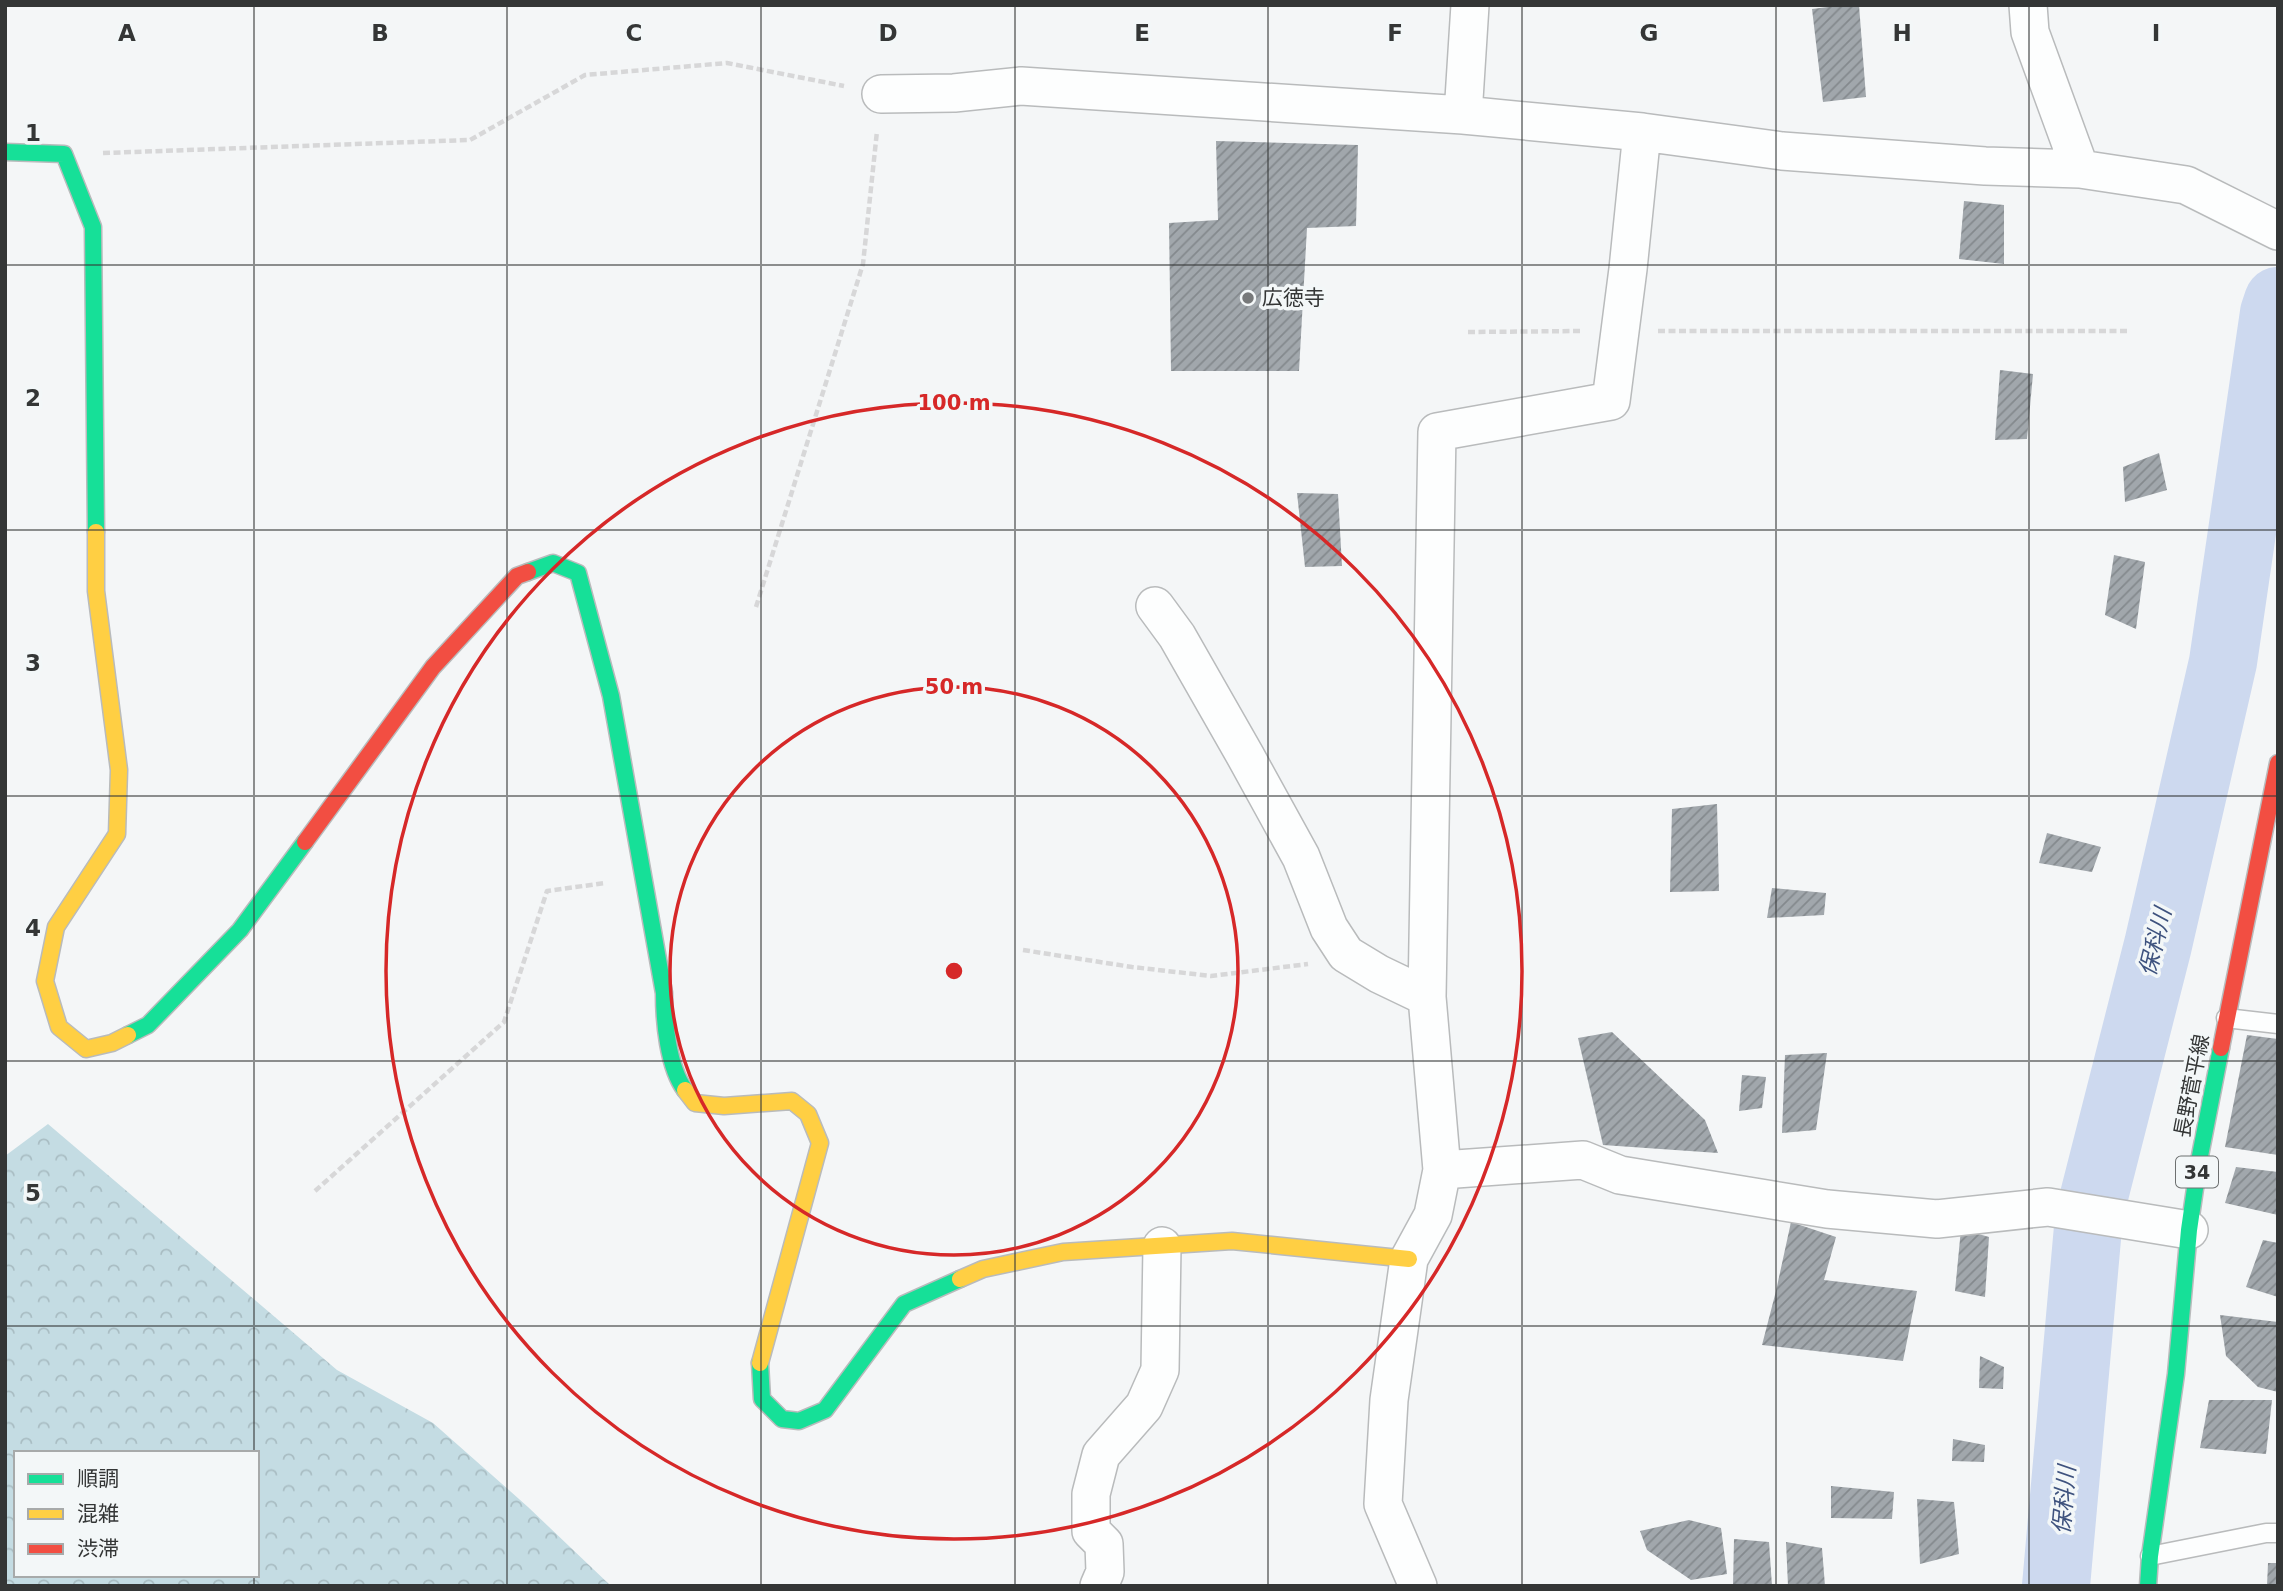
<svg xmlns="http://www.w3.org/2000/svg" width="2283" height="1591" viewBox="0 0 2283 1591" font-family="'DejaVu Sans','Noto Sans JP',sans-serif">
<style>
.forest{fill:url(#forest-crowns);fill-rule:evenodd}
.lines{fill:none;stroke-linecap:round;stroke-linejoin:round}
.river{stroke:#cdd9ef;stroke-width:68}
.building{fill:url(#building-hatch)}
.lane-casing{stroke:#b9bbbc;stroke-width:21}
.street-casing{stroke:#b9bbbc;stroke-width:40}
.fast-casing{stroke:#b9bbbc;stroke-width:19}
.slow-casing{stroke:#b9bbbc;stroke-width:19}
.jam-casing{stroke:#b9bbbc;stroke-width:19}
.path{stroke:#d7d7d8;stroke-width:4.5;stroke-dasharray:7 3.5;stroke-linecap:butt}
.lane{stroke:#fdfefe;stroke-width:18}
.street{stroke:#fdfefe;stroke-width:37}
.fast{stroke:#16e098;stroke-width:16}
.slow{stroke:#ffcf43;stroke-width:16}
.jam{stroke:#f24e42;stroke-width:16}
.grid{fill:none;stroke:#343636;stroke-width:2;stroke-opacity:0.55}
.ring{fill:none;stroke:#d62828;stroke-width:3.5}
.poi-dot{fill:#77797a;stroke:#f3f7f8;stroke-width:2.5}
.labels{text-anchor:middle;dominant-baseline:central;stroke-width:7;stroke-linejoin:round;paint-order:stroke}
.shield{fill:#f3f7f8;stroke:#6d7070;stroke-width:2}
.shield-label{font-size:19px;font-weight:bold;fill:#343636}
.poi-label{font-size:21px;fill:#343636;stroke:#f3f7f8;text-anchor:start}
.street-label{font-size:21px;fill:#343636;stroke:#f3f7f8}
.water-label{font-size:23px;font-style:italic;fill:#3e527e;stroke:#f3f7f8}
.grid-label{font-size:23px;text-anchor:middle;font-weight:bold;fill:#343636;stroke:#f3f7f8;stroke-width:7;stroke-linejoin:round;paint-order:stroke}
.centre{fill:#d62828;stroke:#f3f7f8;stroke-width:3.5}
.ring-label{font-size:21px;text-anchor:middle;font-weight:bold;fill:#d62828;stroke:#f3f7f8;stroke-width:7;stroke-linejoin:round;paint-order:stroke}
</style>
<defs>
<pattern id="forest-crowns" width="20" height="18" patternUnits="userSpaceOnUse" patternTransform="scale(1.75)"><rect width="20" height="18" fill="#c4dce3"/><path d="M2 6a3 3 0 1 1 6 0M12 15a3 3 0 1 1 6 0" fill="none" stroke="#a9bdc3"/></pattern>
<pattern id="building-hatch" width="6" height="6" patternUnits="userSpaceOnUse" patternTransform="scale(1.75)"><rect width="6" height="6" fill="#a1a7ac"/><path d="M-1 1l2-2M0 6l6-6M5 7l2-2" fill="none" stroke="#84898d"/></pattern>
</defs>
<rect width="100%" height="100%" fill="#f4f6f7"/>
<!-- forest -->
<path class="forest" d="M48 1124 337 1370 433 1423 528 1507 611 1586H5V1156ZM16 1453H257V1575H16Z"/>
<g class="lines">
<!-- river -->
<path class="river" d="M2056 1586 2089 1216 2158 945 2223 662 2274 313 2278 301"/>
</g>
<!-- building -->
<path class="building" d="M1844 5H1859L1866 97 1823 102 1812 9Z
M1216 141 1358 145 1356 226 1307 228 1299 371H1171L1169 223 1218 220Z
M1964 201 2004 205V264L1959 259Z
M2000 370 2033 374 2027 439 1995 440Z
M2159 453 2167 490 2125 502 2123 467Z
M1297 493 1338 494 1342 566 1305 567Z
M2114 555 2145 562 2136 629 2105 615Z
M1717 804 1719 891 1670 892 1672 809Z
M2047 833 2101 847 2092 872 2039 863Z
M1772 888 1826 893 1824 915 1767 918Z
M1612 1032 1705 1120 1718 1153 1603 1145 1578 1038Z
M2247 1035 2278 1039V1155L2225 1147Z
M1827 1053 1816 1130 1782 1133 1785 1055Z
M1742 1075 1766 1077 1762 1108 1739 1111Z
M2236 1167 2278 1172V1215L2225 1203Z
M1791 1222 1836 1237 1824 1280 1917 1291 1903 1361 1762 1345 1776 1291Z
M1961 1229 1989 1237 1985 1297 1955 1291Z
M2263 1240 2278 1243V1297L2246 1287Z
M2220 1315 2278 1322V1392L2258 1387 2226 1356Z
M1980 1356 2004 1367 2003 1389 1979 1388Z
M2209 1400H2272L2266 1454 2200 1448Z
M1953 1439 1985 1445 1984 1462 1952 1461Z
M1831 1486 1894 1492 1892 1519 1831 1518Z
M1917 1499 1954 1502 1959 1554 1920 1564Z
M1689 1520 1721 1528 1727 1574 1691 1580 1647 1550 1640 1531Z
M1734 1539 1769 1542 1772 1586H1733Z
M1786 1542 1822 1548 1825 1586H1788Z
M2268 1563H2278V1586H2267Z"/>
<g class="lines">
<defs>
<path id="lane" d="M2226 1018 2278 1024
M2150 1556 2266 1533H2278"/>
<path id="street" d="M2028 5 2030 32 2080 169
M881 94 954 93 1021 86 1463 115 1642 132 1782 151 1985 166 2080 169 2186 185 2278 231
M1463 115 1470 5
M1155 606 1177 636 1246 757 1301 857 1329 928 1346 954 1379 974 1427 997
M1442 1170 1583 1160 1620 1175 1827 1209 1937 1219 2048 1207 2189 1230
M1099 1586 1105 1572 1104 1544 1091 1531V1494L1101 1455 1144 1406 1160 1370 1162 1246
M1418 1586 1383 1504 1389 1400 1409 1259 1433 1215 1442 1170 1427 997 1437 432 1611 401 1628 269 1642 132"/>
<path id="fast" d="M5 152 64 154 93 227 96 532
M528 572 553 563 578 573 611 696 664 993C664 1022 668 1067 685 1090
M128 1035 148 1025 240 930 305 842
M760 1363 762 1399 782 1419 799 1421 825 1410 904 1304 960 1279
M2148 1586 2150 1556 2176 1374 2189 1230 2199 1161 2221 1048"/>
<path id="slow" d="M96 532V591L119 770 117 834 56 927 45 981 59 1027 86 1049 112 1043 128 1035
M685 1090 695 1103 724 1106 792 1101 808 1114 820 1143 760 1363
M960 1279 983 1269 1063 1252 1232 1241 1409 1259"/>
<path id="jam" d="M305 842 433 667 517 576 528 572
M2221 1048 2278 763"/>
</defs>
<!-- lane casing -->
<use href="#lane" class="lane-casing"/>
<!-- street casing -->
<use href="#street" class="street-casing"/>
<!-- fast casing -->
<use href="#fast" class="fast-casing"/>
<!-- slow casing -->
<use href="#slow" class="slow-casing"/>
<!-- jam casing -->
<use href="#jam" class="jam-casing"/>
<!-- path -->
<path class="path" d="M103 153 470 140 585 75 727 63 844 86
M1658 331H2128
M1468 332 1582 331
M756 607 863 264 877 131
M1023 950 1132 967 1211 976 1308 964
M315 1191 504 1022 547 891 605 883"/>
<!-- lane -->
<use href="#lane" class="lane"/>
<!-- street -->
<use href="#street" class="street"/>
<!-- fast -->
<use href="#fast" class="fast"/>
<!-- slow -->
<use href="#slow" class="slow"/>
<!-- jam -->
<use href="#jam" class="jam"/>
</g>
<!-- grid -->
<path class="grid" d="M254 5V1453M507 5V1586M761 5V1586M1015 5V1586M1268 5V1586M1522 5V1586M1776 5V1586M2029 5V1586M5 265H2278M5 530H2278M5 796H2278M5 1061H2278M5 1326H2278M254 1575V1586"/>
<!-- distance rings -->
<g class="ring">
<circle cx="954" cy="971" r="284"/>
<circle cx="954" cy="971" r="568"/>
</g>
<!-- markers -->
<circle class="poi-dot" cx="1248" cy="298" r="7"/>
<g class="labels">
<!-- shield labels -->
<rect class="shield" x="2176" y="1156.5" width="42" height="31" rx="5"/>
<g class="shield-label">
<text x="2197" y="1172">34</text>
</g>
<!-- poi labels -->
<g class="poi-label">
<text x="1262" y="298">広徳寺</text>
</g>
<!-- street labels -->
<g class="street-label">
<text transform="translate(2192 1086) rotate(-79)">長野菅平線</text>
</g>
<!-- water labels -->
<g class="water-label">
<text transform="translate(2155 942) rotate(-76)">保科川</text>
<text transform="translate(2064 1500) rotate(-85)">保科川</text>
</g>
</g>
<g class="grid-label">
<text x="127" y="41">A</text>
<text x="380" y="41">B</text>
<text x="634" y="41">C</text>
<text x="888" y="41">D</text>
<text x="1142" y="41">E</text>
<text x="1395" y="41">F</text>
<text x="1649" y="41">G</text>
<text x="1902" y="41">H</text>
<text x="2156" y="41">I</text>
<text x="33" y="141">1</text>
<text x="33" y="406">2</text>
<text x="33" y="671">3</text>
<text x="33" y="936">4</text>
<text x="33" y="1201">5</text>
</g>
<circle cx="954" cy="971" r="10" class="centre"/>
<g class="ring-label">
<text x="954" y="410">100 m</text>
<text x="954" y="694">50 m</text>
</g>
<!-- border -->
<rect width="2283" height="1591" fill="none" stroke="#343636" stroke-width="14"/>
<!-- legend -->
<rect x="14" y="1451" width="245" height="126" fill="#f3f7f8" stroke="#a7aaaa" stroke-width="2"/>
<rect x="28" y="1474" width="35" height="10" fill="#16e098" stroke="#a7aaaa" stroke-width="2"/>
<text x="77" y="1486" font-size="21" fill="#343636">順調</text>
<rect x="28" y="1509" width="35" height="10" fill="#ffcf43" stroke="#a7aaaa" stroke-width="2"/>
<text x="77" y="1521" font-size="21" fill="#343636">混雑</text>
<rect x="28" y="1544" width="35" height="10" fill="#f24e42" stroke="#a7aaaa" stroke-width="2"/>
<text x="77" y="1556" font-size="21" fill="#343636">渋滞</text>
</svg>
